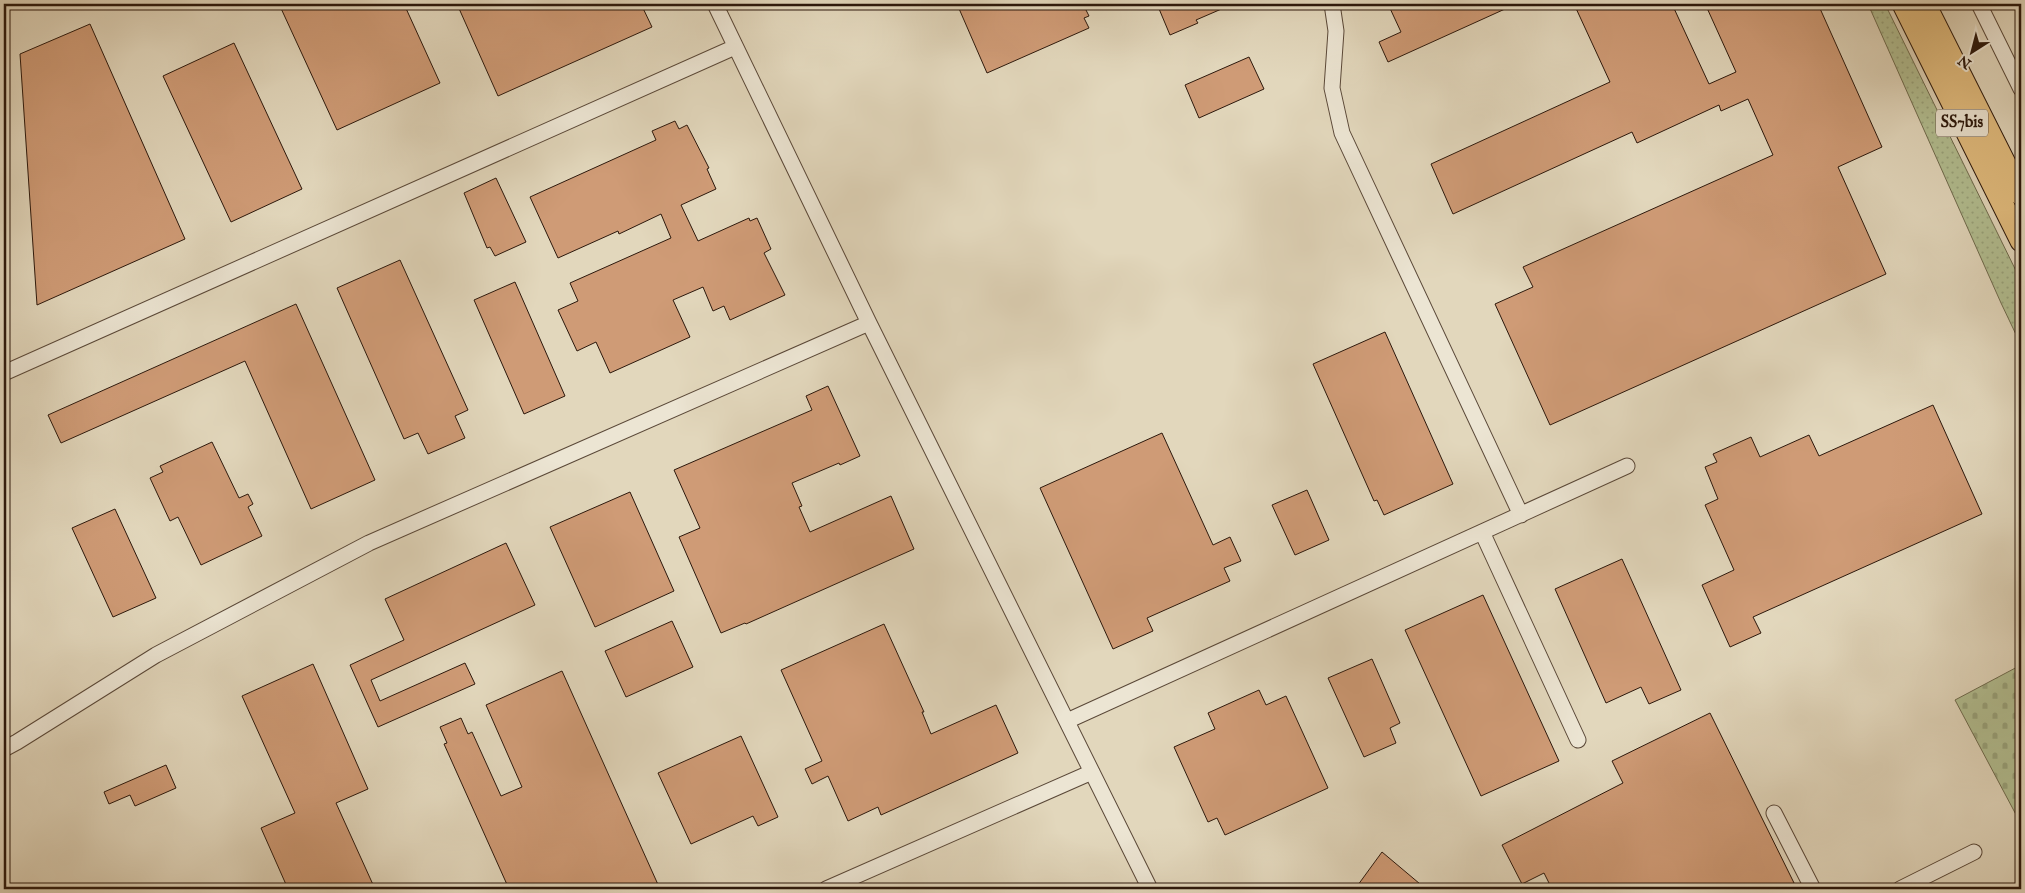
<svg xmlns="http://www.w3.org/2000/svg" width="2025" height="893" viewBox="0 0 2025 893" font-family="'IM FELL English',serif">
<style>
.grass{fill:url(#grass-dots);stroke:#6f6b4e}
.cemetery{fill:url(#cemetery-stones);stroke:#6f6b4e}
.building{fill:#cf9b76;stroke:#2c180c}
.lines{fill:none;stroke-linecap:round;stroke-linejoin:round}
.minor-casing{stroke:#5a4838;stroke-width:17}
.highway-casing{stroke:#2c180c;stroke-width:23}
.minor{stroke:#ece5d3;stroke-width:15}
.highway{stroke:#e1bc7e;stroke-width:21}
.labels{text-anchor:middle;dominant-baseline:central;stroke-width:4.5;stroke-linejoin:round;paint-order:stroke}
.shield{fill:#ece5d3;stroke:#665648;stroke-width:1}
.shield-label{font-size:16px;font-weight:bold;fill:#2c180c}
</style>
<defs>
<pattern id="grass-dots" width="8" height="8" patternUnits="userSpaceOnUse" patternTransform="scale(1.25)"><rect width="8" height="8" fill="#b2be91"/><path d="M2 2h.1M6 6h.1" fill="none" stroke="#99a37c" stroke-width="1.8" stroke-linecap="round"/></pattern>
<pattern id="cemetery-stones" width="16" height="16" patternUnits="userSpaceOnUse" patternTransform="scale(1.25)"><rect width="16" height="16" fill="#b2be91"/><path d="M2 7V4a2 2 0 0 1 4 0v3zM10 15v-3a2 2 0 0 1 4 0v3z" fill="#99a37c"/></pattern>
</defs>
<rect width="100%" height="100%" fill="#e2d7bc"/>
<filter id="stains"><feTurbulence type="fractalNoise" baseFrequency=".004" numOctaves="4"/><feColorMatrix values="0 0 0 0 .2 0 0 0 0 .09 0 0 0 0 .02 0 0 0 .5 -.17"/></filter>
<radialGradient id="worn" r=".72"><stop offset=".6" stop-color="#630" stop-opacity="0"/><stop offset="1" stop-color="#630" stop-opacity=".3"/></radialGradient>
<!-- grass -->
<path class="grass" d="M1868 4H1885L2021 281V345L2001 303Z"/>
<!-- cemetery -->
<path class="cemetery" d="M2021 665V824L1955 700Z"/>
<!-- building -->
<path class="building" d="M279 4H404L440 83 337 130Z
M457 4H641L652 27 498 96Z
M957 4H1083L1089 16 1084 18 1089 28 987 73Z
M1157 4H1233L1196 20 1198 23 1170 35Z
M1388 4H1516L1388 62 1379 42 1401 32Z
M1574 4H1672L1709 84 1736 72 1707 8 1717 4H1818L1882 147 1838 167 1886 274 1550 425 1495 304 1533 287 1523 267 1773 155 1748 99 1721 111 1719 105 1637 143 1632 132 1453 214 1431 164 1610 82Z
M90 24 185 239 37 305 20 54Z
M234 43 302 189 231 222 163 76Z
M1249 57 1264 89 1199 118 1185 85Z
M675 121 679 129 687 125 709 168 707 169 716 189 681 205 698 241 749 218 750 221 757 218 771 249 764 253 785 295 730 320 724 306 713 311 703 287 673 300 690 337 610 373 596 342 577 351 558 310 578 301 570 283 671 238 661 214 619 234 618 231 558 258 530 197 656 140 652 131Z
M496 178 526 242 495 256 490 247 487 248 464 193Z
M400 260 468 410 455 416 465 438 428 454 418 433 404 439 337 288Z
M515 282 565 396 524 414 474 300Z
M296 304 375 480 311 509 245 361 61 443 48 415Z
M1385 332 1453 484 1384 515 1377 500 1374 501 1313 364Z
M828 386 860 456 840 465 839 463 792 483 802 506 799 507 810 532 891 496 914 549 746 624 745 623 721 633 679 537 700 528 674 470 812 410 806 396Z
M1933 405 1982 514 1753 617 1761 633 1730 647 1702 585 1734 570 1705 505 1718 499 1705 467 1717 462 1713 454 1751 437 1760 457 1809 435 1819 456Z
M1162 433 1213 545 1230 537 1241 561 1224 568 1230 581 1147 618 1153 631 1113 649 1040 488Z
M212 442 239 498 248 494 253 504 248 507 262 536 201 565 178 517 170 521 150 478 163 472 160 466Z
M1307 490 1329 540 1295 555 1272 505Z
M630 492 674 591 595 627 550 527Z
M115 509 156 598 113 617 72 528Z
M506 543 535 605 371 680 380 701 465 663 475 684 378 727 350 665 404 640 385 599Z
M1622 559 1681 690 1649 704 1641 687 1606 703 1555 589Z
M1483 595 1559 761 1481 796 1405 630Z
M672 621 693 667 626 697 605 651Z
M884 624 924 712H922L931 734 996 705 1018 753 881 815 878 807 848 821 828 776 812 784 805 769 822 761 781 670Z
M1372 659 1400 723 1390 728 1396 743 1364 757 1328 678Z
M313 664 368 789 336 803 375 889H288L261 828 295 813 242 696Z
M562 671 660 889H509L444 744 447 743 440 727 461 718 468 734 472 732 501 796 522 787 486 705Z
M1259 690 1266 705 1286 696 1328 788 1225 835 1217 818 1208 822 1174 747 1215 729 1208 713Z
M1710 713 1797 889H1552L1544 873 1522 884 1502 845 1623 783 1612 761Z
M741 736 778 817 758 826 753 816 691 844 658 773Z
M166 765 176 788 135 806 130 795 109 804 104 792Z
M1382 852 1426 889H1355Z"/>
<g class="lines">
<defs>
<path id="minor" d="M715 4 869 323 1150 889
M1332 4 1336 31 1332 88 1342 133 1521 515
M1979 4 2021 89
M4 373 735 47
M1482 532 1578 740
M1067 721 1627 466
M4 749 17 742 156 655 369 543 869 323
M1774 813 1813 889
M826 889 1092 772
M1900 889 1974 852"/>
<path id="highway" d="M1903 4 2021 241
M1925 4 2021 195"/>
</defs>
<!-- minor casing -->
<use href="#minor" class="minor-casing"/>
<!-- highway casing -->
<use href="#highway" class="highway-casing"/>
<!-- minor -->
<use href="#minor" class="minor"/>
<!-- highway -->
<use href="#highway" class="highway"/>
</g>
<g class="labels">
<!-- shield labels -->
<rect class="shield" x="1936" y="109.5" width="52" height="27" rx="4"/>
<g class="shield-label">
<text x="1962" y="123">SS7bis</text>
</g>
</g>
<!-- margin -->
<rect width="2025" height="893" fill="none" stroke="#e2d7bc" stroke-width="20"/>
<rect x="5" y="5" width="2015" height="883" fill="none" stroke="#2c180c" stroke-width="2.5"/>
<rect x="10" y="10" width="2005" height="873" fill="none" stroke="#2c180c"/>
<!-- north arrow -->
<g transform="translate(1972 52) rotate(216)" stroke="#ece5d3" stroke-width="4" paint-order="stroke">
<path d="M0-4L9 19L0 12L-9 19Z" fill="#2c180c"/>
<text y="-8" font-size="14" font-weight="bold" text-anchor="middle" fill="#2c180c">N</text>
</g>
<rect width="100%" height="100%" filter="url(#stains)"/>
<rect width="100%" height="100%" fill="url(#worn)"/>
</svg>
